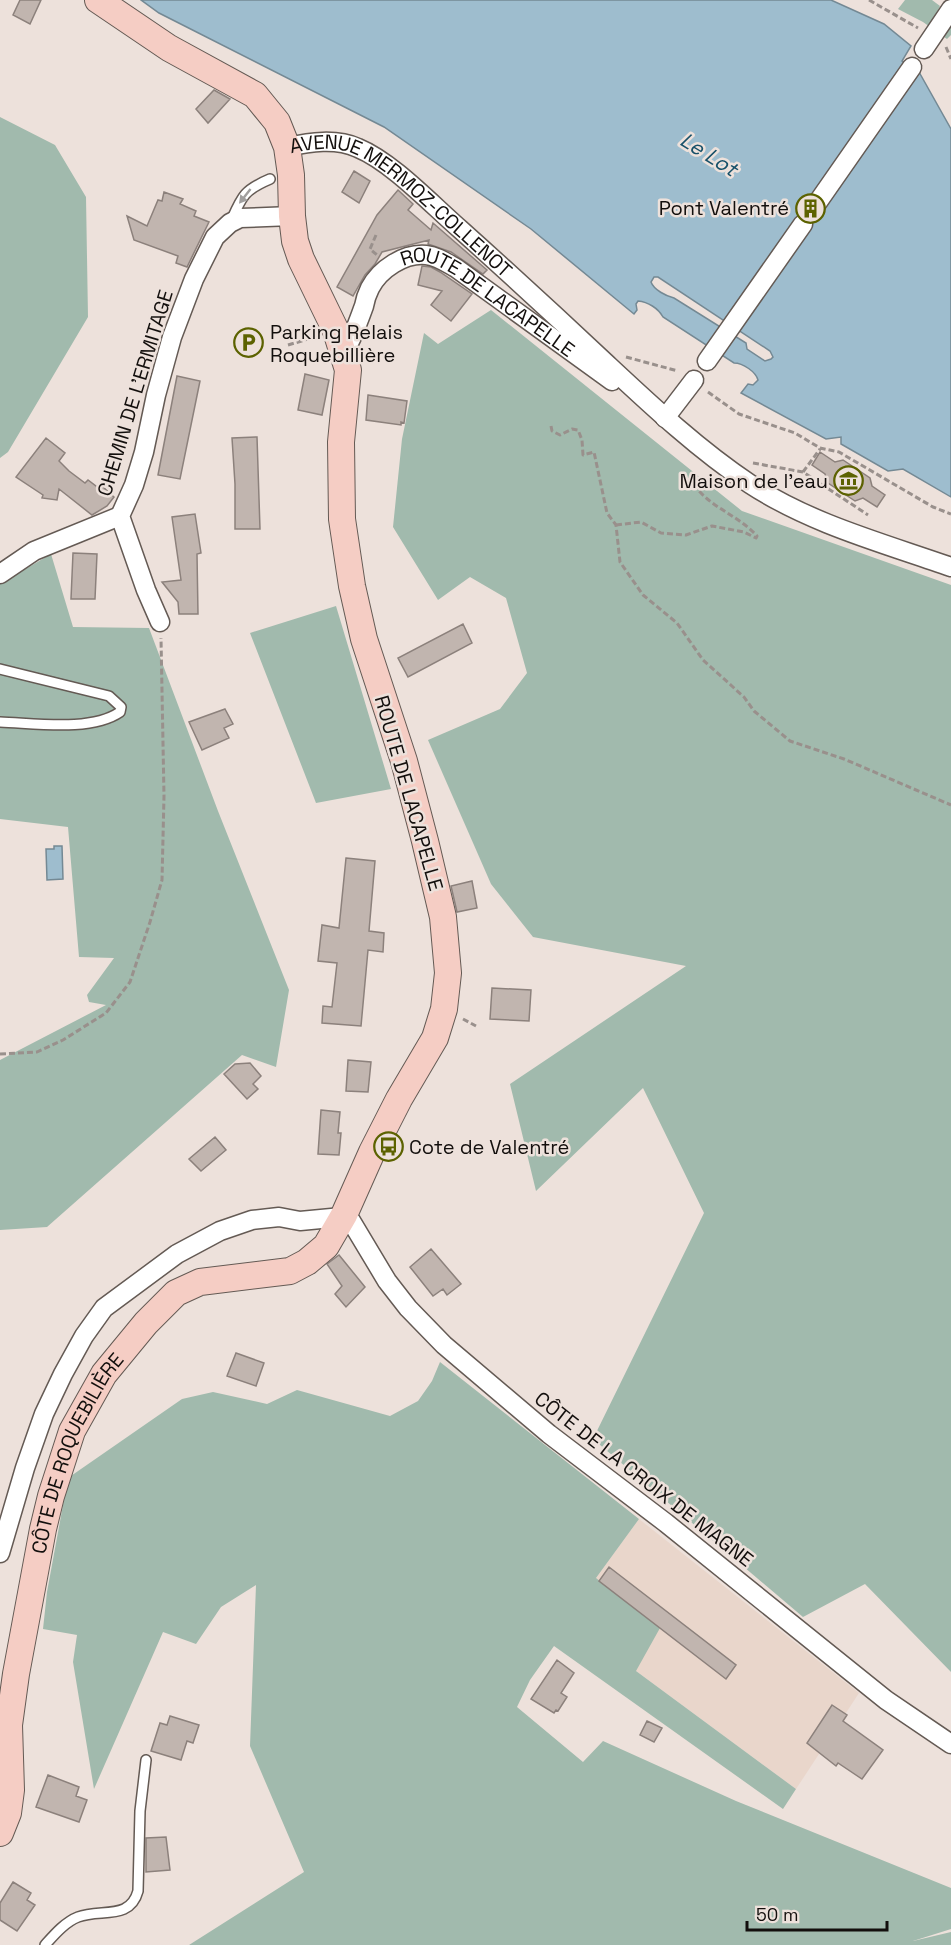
<svg xmlns="http://www.w3.org/2000/svg" width="951" height="1945" viewBox="0 0 951 1945" font-family="'Space Grotesk',sans-serif">
<style>
.built{fill:#e9d6cb}
.green{fill:#a1baad}
.water{fill:#9ebdce;stroke:#748994;stroke-width:1.5;fill-rule:evenodd}
.building{fill:#c1b5af;stroke:#8c817c;stroke-width:1.5}
.lines{fill:none;stroke-linecap:round;stroke-linejoin:round}
.lane-casing{stroke:#645a54;stroke-width:12}
.street-casing{stroke:#645a54;stroke-width:21}
.secondary-casing{stroke:#645a54;stroke-width:28}
.path{stroke:#99908c;stroke-width:3;stroke-dasharray:6 3;stroke-linecap:butt}
.lane{stroke:#fff;stroke-width:9}
.street{stroke:#fff;stroke-width:18}
.secondary{stroke:#f5cdc4;stroke-width:26}
.oneway{fill:#a19f9e}
.labels{text-anchor:middle;dominant-baseline:central;stroke-width:5;stroke-linejoin:round;paint-order:stroke}
.poi-label{font-size:20px;fill:#130f0d;stroke:#ede1db;text-anchor:end}
.street-label{font-size:20px;fill:#130f0d;stroke:#ede1db}
.water-label{font-size:21px;font-style:italic;fill:#165069;stroke:#ede1db}
</style>
<rect width="100%" height="100%" fill="#ede1db"/>
<!-- built -->
<path class="built" d="M639 1519 859 1693 796 1789 636 1671 596 1578Z"/>
<!-- green -->
<path class="green" d="M905 0H932L940 6 937 12 951 23V35L947 39 923 22 898 9Z
M0 117 55 145 86 197 88 317 8 452 0 458Z
M491 310 742 511 951 585V1672L865 1584 803 1617 593 1439 704 1213 643 1088 536 1191 510 1084 686 966 533 937 491 884 428 740 500 709 527 673 506 598 470 577 438 600 393 527 402 439 424 333 438 344Z
M51 554 73 627 149 628 218 811 289 990 276 1067 242 1055 47 1227 0 1230V1060L106 1005 89 1002 87 995 114 958 79 957 68 827 0 819V584Z
M336 606 391 789 316 803 250 633Z
M440 1362 639 1519 596 1578 660 1628 636 1671 796 1789 783 1809 554 1646 530 1680 517 1707 583 1762 603 1741 736 1801 951 1888V1929L913 1941 951 1932V1945H189L304 1872 250 1746 256 1585 221 1607 196 1644 163 1632 94 1789 73 1662 77 1635 43 1629 47 1592 68 1478 182 1399 213 1392 267 1404 297 1390 390 1416 418 1401 432 1381Z"/>
<!-- water -->
<path class="water" d="M141 0H831L884 24 911 46 902 61 919 72 951 129V497L903 469 888 471 841 444V437L826 439 741 393 748 384 753 385 758 380C756 372 743 363 734 363L663 317C658 308 648 302 638 301L636 304 637 310 634 314 531 229 384 127 159 13ZM654 277H658L770 351 773 357 771 359 765 361 747 349 746 343 674 298C666 296 654 290 651 282Z
M54 846H62L63 879 47 880 46 849H54Z"/>
<!-- building -->
<path class="building" d="M20 0H41L30 24 13 15Z
M214 90 230 99 208 123 196 109Z
M354 171 370 181 359 203 342 192Z
M398 190 413 204 408 210 431 230 433 223 487 270 483 274 451 252 428 244 429 240 382 252 375 264 365 275 353 296 337 287 377 215Z
M164 192 183 199 180 204 196 211 194 216 209 222 187 267 176 263 178 256 134 240 127 216 147 226 158 200 162 201Z
M422 266 431 267 440 272 472 294 451 321 431 305 442 291 418 285Z
M305 374 329 380 322 415 298 410Z
M177 376 200 381 180 479 158 475Z
M368 395 407 401 404 423 401 422V425L366 420Z
M257 437 260 529H235V484L232 438Z
M46 438 65 453 59 461 69 471 85 483 88 480 100 489 103 487 114 497 107 506 92 515 59 489 57 500 42 498 43 495 16 477Z
M820 452 835 462 843 460 870 478 872 486 885 495 877 507 863 498 855 501 828 483 825 474 812 465Z
M195 514 201 553 197 554 198 614H179L178 602 162 582 181 580 172 517Z
M73 553 97 554 95 599H71Z
M463 624 472 643 408 677 398 658Z
M225 709 233 724 224 728 229 738 202 750 189 722Z
M346 858 375 861 369 931 384 933 383 952 368 950 361 1026 322 1023 323 1006 332 1007 337 963 318 961 322 925 339 928Z
M472 881 477 908 457 912 451 886Z
M492 988 531 990 529 1021 490 1019Z
M348 1060 371 1062 368 1092 346 1091Z
M250 1063 261 1076 253 1084 258 1089 247 1099 224 1074 235 1064Z
M321 1110 340 1112 338 1133H341L339 1155 318 1154Z
M215 1137 226 1150 201 1171 189 1159Z
M431 1249 461 1284 447 1295 443 1289 433 1296 410 1267Z
M339 1255 365 1287 346 1307 335 1294 342 1286 327 1264Z
M236 1353 264 1363 256 1386 227 1376Z
M609 1567 736 1665 726 1679 599 1581Z
M557 1660 574 1673 561 1693 567 1697 558 1711 556 1710 554 1713 531 1699Z
M832 1705 847 1715 843 1721 883 1750 862 1779 838 1763 836 1766 807 1743Z
M170 1716 199 1725 193 1743 187 1741 181 1760 151 1751 160 1723 167 1725Z
M647 1721 662 1728 654 1742 640 1735Z
M48 1775 79 1787 76 1796 87 1800 79 1822 36 1807Z
M166 1837 170 1870 146 1872V1838Z
M13 1882 31 1893 27 1900 35 1905 17 1931 0 1920V1903Z"/>
<g class="lines">
<defs>
<path id="lane" d="M231 221C242 196 244 190 270 179
M0 669 109 696 121 707 120 712C91 732 34 723 0 722
M45 1945C54 1935 65 1922 78 1917 100 1908 130 1921 138 1891L140 1811 146 1760"/>
<g id="street">
<path d="M924 49 951 9"/>
<path id="s1" d="M287 147C310 142 336 138 358 148 392 162 432 205 461 230 510 274 559 319 608 365 653 407 699 450 750 484 811 524 883 543 951 567"/>
<path d="M813 209 912 67"/>
<path id="s2" d="M344 352C353 338 358 322 364 306 365 300 367 294 370 288 380 269 404 253 426 255 437 256 447 263 456 268L612 381"/>
<path d="M707 361 803 224"/>
<path d="M665 418 694 380"/>
<path d="M0 574 34 551 120 516"/>
<path d="M160 622 146 590 120 516 134 485 144 452 156 395 172 337 194 279 215 237 230 223 240 218 292 216"/>
<path d="M344 1215 351 1221 387 1281 408 1308 444 1345 549 1434 666 1523 886 1700 951 1744"/>
<path d="M0 1553 25 1468 44 1414 63 1374 84 1336 104 1308 177 1254 220 1231 252 1220 279 1217 300 1221 342 1217"/>
</g>
<g id="secondary">
<path id="s3" d="M0 1833 8 1813 11 1790 9 1725 16 1674 43 1529 51 1496 72 1431 104 1374 146 1323 176 1293 200 1282 290 1271 307 1262 326 1246 344 1215 372 1152 399 1099 435 1038 444 1009 448 973 443 917 425 841 404 761 364 639 352 586 342 519 341 442 348 370 336 331 301 259 295 241 292 216 291 175 287 147 277 122 255 95 169 48 98 0"/>
</g>
</defs>
<!-- lane casing -->
<use href="#lane" class="lane-casing"/>
<!-- street casing -->
<use href="#street" class="street-casing"/>
<!-- secondary casing -->
<use href="#secondary" class="secondary-casing"/>
<!-- path -->
<path class="path" d="M869 0 918 28
M946 47 951 59
M376 235 370 249 377 255
M288 345 315 337
M626 357 678 371
M708 392 739 414 795 433 820 448 839 452 933 507 951 514
M551 426 552 431 560 435 572 429 578 430 582 440 583 455 594 452 607 513 616 525 620 562 643 595 677 623 703 660 744 697 754 711 790 741 844 759 951 805
M753 463 803 472 868 515
M803 472 820 449
M616 525 641 522 661 533 686 535 712 526 744 532 756 538 757 536C738 515 711 508 695 486L696 484 720 485
M463 1019 476 1026
M0 1054 37 1052 63 1040 106 1013 130 982 150 922 162 880 164 796 161 638"/>
<!-- lane -->
<use href="#lane" class="lane"/>
<!-- street -->
<use href="#street" class="street"/>
<!-- secondary -->
<use href="#secondary" class="secondary"/>
</g>
<!-- one-way arrows -->
<defs><path id="oneway-solid" d="M-6-.8H1V-3.2L6.5 0L1 3.2V.8H-6Z" transform="scale(1.5)"/></defs>
<use class="oneway" href="#oneway-solid" transform="translate(245 196) rotate(128)"/>
<!-- icons -->
<defs>
<symbol id="building-ring" viewBox="-11 -11 22 22"><circle r="9.5" fill="#ede1db" stroke="#5c6200" stroke-width="1.5"/><path d="M-4-6H4V6H1V3H-1V6H-4ZM-2.5-4.3h1.7v1.8h-1.7ZM.8-4.3h1.7v1.8H.8ZM-2.5-1h1.7V.8h-1.7ZM.8-1h1.7V.8H.8Z" fill="#5c6200"/></symbol>
<symbol id="parking-ring" viewBox="-11 -11 22 22"><circle r="9.5" fill="#ede1db" stroke="#5c6200" stroke-width="1.5"/><path d="M-3.5-5.5H1a3.5 3.5 0 0 1 0 7H-1V5.5H-3.5ZM-1-3.4V-.6H.8a1.4 1.4 0 0 0 0-2.8Z" fill="#5c6200"/></symbol>
<symbol id="museum-ring" viewBox="-11 -11 22 22"><circle r="9.5" fill="#ede1db" stroke="#5c6200" stroke-width="1.5"/><path d="M0-6L6-3V-2H-6V-3ZM-5-1h2V3h-2ZM-1-1h2V3h-2ZM3-1h2V3H3ZM-6 4H6V6H-6Z" fill="#5c6200"/></symbol>
<symbol id="bus-ring" viewBox="-11 -11 22 22"><circle r="9.5" fill="#ede1db" stroke="#5c6200" stroke-width="1.5"/><path d="M-5-6H5V4H4V6H2V4H-2V6H-4V4H-5ZM-3.5-4V0h7V-4ZM-3.5 1.2v1.5H-2V1.2ZM2 1.2v1.5H3.5V1.2Z" fill="#5c6200"/></symbol>
</defs>
<g fill-rule="evenodd">
<use href="#building-ring" x="794" y="192" width="33" height="33"/>
<use href="#parking-ring" x="232" y="326" width="33" height="33"/>
<use href="#museum-ring" x="832" y="464" width="33" height="33"/>
<use href="#bus-ring" x="372" y="1130" width="33" height="33"/>
</g>
<g class="labels">
<!-- poi labels -->
<g class="poi-label">
<text x="789" y="208">Pont Valentré</text>
<text x="270" y="332" text-anchor="start">Parking Relais<tspan x="270" dy="23">Roquebillière</tspan></text>
<text x="828" y="481">Maison de l'eau</text>
<text x="409" y="1147" text-anchor="start">Cote de Valentré</text>
</g>
<!-- street labels -->
<g class="street-label">
<text stroke="none"><textPath href="#s1" startOffset="136">AVENUE MERMOZ-COLLENOT</textPath></text>
<text stroke="none"><textPath href="#s2" startOffset="213">ROUTE DE LACAPELLE</textPath></text>
<text transform="translate(135 393) rotate(-73)">CHEMIN DE L'ERMITAGE</text>
<text transform="translate(409 793) rotate(74)">ROUTE DE LACAPELLE</text>
<text stroke="none"><textPath href="#s3" startOffset="392">CÔTE DE ROQUEBILIÈRE</textPath></text>
<text transform="translate(644 1479) rotate(38)">CÔTE DE LA CROIX DE MAGNE</text>
</g>
<!-- water labels -->
<g class="water-label">
<text transform="translate(709 154) rotate(32)">Le Lot</text>
</g>
</g>
<!-- scale -->
<path d="M747 1921v9h140v-9" fill="none" stroke="#130f0d" stroke-width="3"/>
<text x="756" y="1921" font-size="18" fill="#130f0d" stroke="#ede1db" stroke-width="4.5" paint-order="stroke">50 m</text>
</svg>
